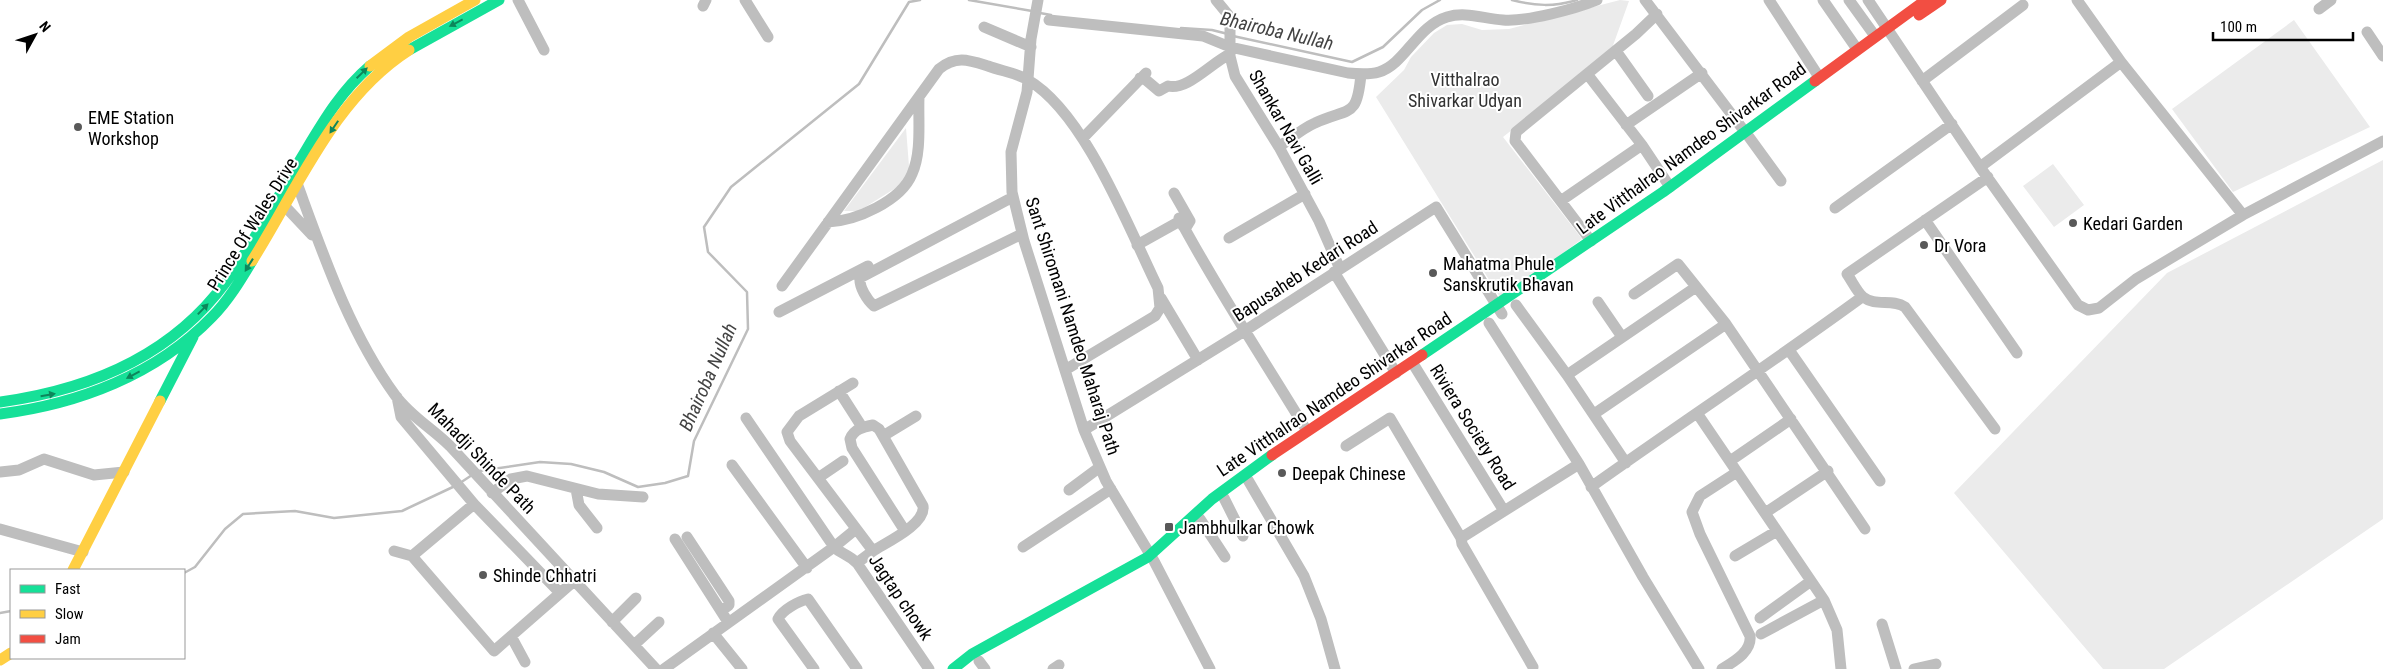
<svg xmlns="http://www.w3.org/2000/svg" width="2383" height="669" viewBox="0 0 2383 669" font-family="'Roboto Condensed',sans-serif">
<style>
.green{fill:#ebebeb}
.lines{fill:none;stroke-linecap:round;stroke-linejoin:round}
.stream{stroke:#bebebe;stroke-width:2.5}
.street{stroke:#bebebe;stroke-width:11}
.fast{stroke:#16e098;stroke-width:11}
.slow{stroke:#ffcf43;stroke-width:11}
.jam{stroke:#f24e42;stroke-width:11}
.oneway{fill:#0d865b}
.poi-dot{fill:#595959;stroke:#fff;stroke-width:2}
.labels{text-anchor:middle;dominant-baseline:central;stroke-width:4;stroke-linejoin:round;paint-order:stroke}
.park-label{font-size:18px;fill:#323232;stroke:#fff}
.poi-label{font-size:18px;fill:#000;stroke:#fff;text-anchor:start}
.street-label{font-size:18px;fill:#000;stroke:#fff}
.water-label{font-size:19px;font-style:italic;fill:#434343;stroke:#fff}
</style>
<rect width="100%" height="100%" fill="#fff"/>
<!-- green -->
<path class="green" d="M1620 0 1629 1 1611 51 1503 137 1582 239 1501 299 1376 97 1404 70 1411 57 1434 33 1447 25 1462 24 1482 30 1509 29Z
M2294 20 2370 127 2233 192 2172 109Z
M906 128 910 179 859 211H844Z
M2383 160V519L2164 669H2103L1954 493 2167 273Z
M2053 164 2084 205 2054 227 2023 186Z"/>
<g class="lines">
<!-- stream -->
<path class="stream" d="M969 0 1032 11
M1512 0C1535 6 1554 7 1577 0
M1040 13 1051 15
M1181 28 1212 30 1228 34
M1233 36 1352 62 1383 47 1422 10 1440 0
M479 471 540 462 571 464 604 472 638 487 665 483 688 476 694 441 748 329 747 292 708 252 704 227 731 187 859 84 909 2 920 0
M460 483 472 475
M184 573 195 567 225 529 243 514 295 511 334 518 402 511 455 486
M0 613 11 611"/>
<!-- street -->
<path class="street" d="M518 0 544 50
M745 0 768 37
M1038 0 1031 39 1027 92 1011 152 1012 192 1024 241 1084 430 1106 481 1154 561 1210 669
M1216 0 1230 17V56L1235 76 1279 147 1319 221 1340 269
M1645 0 1745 132
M1769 0 1819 77
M1823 0 1857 49
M1849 0 1875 36
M1868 0 1980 167 2078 305 2088 310 2099 308 2136 279 2243 215 2121 62 2077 0
M703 6 706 0
M2319 9 2331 0
M1049 20 1203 36 1230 47 1348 73C1358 74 1369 75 1379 72 1405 64 1417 26 1447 17 1466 11 1484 19 1503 20 1526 22 1575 9 1597 0
M984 27 1031 47
M2367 32 2383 56
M1616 51 1648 96
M1588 75 1642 145 1670 187
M1140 78 1146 80 1159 91 1168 86C1187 91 1211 63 1230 54
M1922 81 2023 5
M1626 125 1702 73
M1749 137 1781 181
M1083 138 1146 73
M1279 147C1290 139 1303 128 1315 123 1350 107 1357 119 1361 74
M1980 167 2121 62
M1988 177 1847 274C1852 281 1857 292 1863 297 1876 307 1892 298 1905 307L1995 429
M293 183 298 186C324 257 350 333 395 395 409 415 433 429 450 446 519 520 587 595 656 669
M1174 193 1190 221 1187 226H1183
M1013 197 860 278C859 287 867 300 874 306L1022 234
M1562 200 1642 145
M280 201 312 235
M1835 208 1952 124
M2243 215 2383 141
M1179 218C1218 291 1264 360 1307 431
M1925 220 2017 353
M828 222C856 221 901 201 912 174 922 152 918 121 919 97
M1229 238 1305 194
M1591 241 1515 141 1516 132 1636 34 1657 14
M1137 245 1180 221
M1334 272 1396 373
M782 286 939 69C956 55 969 60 988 66 1001 71 1017 73 1028 80 1085 113 1129 229 1158 288L1160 308 1155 316 1065 370
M1634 294 1678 264 1726 324 1865 529
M1161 298 1198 360
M1598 302 1622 337
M1516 305 1567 375 1626 463
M779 312 868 266
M1489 323 1579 464
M1789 350 1880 481
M1412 362 1504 511
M1567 375 1696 287
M853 383 799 416 787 432 790 441 873 551 857 563
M839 391 862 427
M397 397 401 417 474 504 560 593
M1697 413 1824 600 1837 630 1841 669
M1594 414 1726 324
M746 418 834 547 856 529
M1084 430 1246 330 1436 207 1502 314
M883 436 916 416
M1346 446 1390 418 1461 538
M1730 461 1791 419
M732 465 807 568
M0 472 19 470 44 459 94 475 124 472
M818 478 843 461
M1248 480 1304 576 1321 619 1335 669
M1591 487C1681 423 1773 362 1862 297
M576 489 579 505 597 528
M1069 490 1100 467
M492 493 511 479 527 476 598 494 643 497
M1224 498 1243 536
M474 504 412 556 494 651 574 581
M1765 513 1828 471
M1200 519 1225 557
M0 529 83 552
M687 537 729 601V605L721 611
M675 539 728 622
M1023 547 1111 489
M394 551 412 556
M873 551C887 542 926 524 923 506L879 429 873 425C863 427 854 429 850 439L852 448 905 531
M1735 556 1777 531
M1760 618 1811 581
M612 622 636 598
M1882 624 1896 669
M713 633 742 669
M1761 634 1824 600
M511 636 525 662
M634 645 659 622
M979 661 985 669
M1533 667 1462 544 1461 538 1579 464 1643 577 1699 669
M664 669 834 547C841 554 848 554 857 563L929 669
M814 669 778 619C782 610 799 601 808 599L857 669
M1053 669 1059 665
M1722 669C1733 662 1752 652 1750 636L1700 534 1692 512 1700 496 1737 472
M1914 669 1936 664"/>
<!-- fast -->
<path class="fast" d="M409 50 499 0
M1422 355 1663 192 1815 81
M160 401 193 337
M0 402C88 390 171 356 225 283 251 247 272 208 294 170 317 133 336 95 370 66
M0 414C78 404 156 375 212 317 228 301 240 281 252 261
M953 669 972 654 1148 557 1212 499 1272 455"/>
<!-- slow -->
<path class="slow" d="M370 66 409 37 475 0
M252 261C298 188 334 98 409 50
M73 570 160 401
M0 660 11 653"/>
<!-- jam -->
<path class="jam" d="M1919 15 1941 0
M1815 81 1926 0
M1272 455 1422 355"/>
</g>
<!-- one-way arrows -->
<defs><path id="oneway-solid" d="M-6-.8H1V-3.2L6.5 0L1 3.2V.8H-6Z" transform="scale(1.25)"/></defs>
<g class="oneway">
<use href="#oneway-solid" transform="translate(456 23) rotate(152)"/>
<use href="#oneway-solid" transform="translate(362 73) rotate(-44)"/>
<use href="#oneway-solid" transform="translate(334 127) rotate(124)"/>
<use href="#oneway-solid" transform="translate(249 265) rotate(122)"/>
<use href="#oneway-solid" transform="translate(203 309) rotate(-46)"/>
<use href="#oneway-solid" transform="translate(133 375) rotate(152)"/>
<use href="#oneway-solid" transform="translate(48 395) rotate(-10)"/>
</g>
<!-- markers -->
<g class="poi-dot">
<circle cx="78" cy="127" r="5"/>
<circle cx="2073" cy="223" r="5"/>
<circle cx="1924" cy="245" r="5"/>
<circle cx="1433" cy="273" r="5"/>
<circle cx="1282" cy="473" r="5"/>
<rect x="1164" y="522" width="10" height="10" rx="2.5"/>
<circle cx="483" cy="575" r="5"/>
</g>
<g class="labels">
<!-- park labels -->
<g class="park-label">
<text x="1465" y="79">Vitthalrao<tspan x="1465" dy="21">Shivarkar Udyan</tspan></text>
</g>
<!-- poi labels -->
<g class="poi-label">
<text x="88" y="117">EME Station<tspan x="88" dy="21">Workshop</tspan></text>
<text x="2083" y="223">Kedari Garden</text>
<text x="1934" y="245">Dr Vora</text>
<text x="1443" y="263">Mahatma Phule<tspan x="1443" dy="21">Sanskrutik Bhavan</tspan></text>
<text x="1292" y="473">Deepak Chinese</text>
<text x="1179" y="527">Jambhulkar Chowk</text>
<text x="493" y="575">Shinde Chhatri</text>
</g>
<!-- street labels -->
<g class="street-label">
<text transform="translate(1286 127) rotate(60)">Shankar Navi Galli</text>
<text transform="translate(1691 148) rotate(-36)">Late Vitthalrao Namdeo Shivarkar Road</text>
<text transform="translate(252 224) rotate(-58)">Prince Of Wales Drive</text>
<text transform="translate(1305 271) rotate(-33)">Bapusaheb Kedari Road</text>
<text transform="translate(1073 326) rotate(72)">Sant Shiromani Namdeo Maharaj Path</text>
<text transform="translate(1334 394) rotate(-34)">Late Vitthalrao Namdeo Shivarkar Road</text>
<text transform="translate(1473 427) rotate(58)">Riviera Society Road</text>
<text transform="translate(482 458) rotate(46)">Mahadji Shinde Path</text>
<text transform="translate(901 597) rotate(56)">Jagtap chowk</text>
</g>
<!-- water labels -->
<g class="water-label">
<text transform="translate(1277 31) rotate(13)">Bhairoba Nullah</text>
<text transform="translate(708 377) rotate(-66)">Bhairoba Nullah</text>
</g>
</g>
<!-- legend -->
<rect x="10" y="569" width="175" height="90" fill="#ffffff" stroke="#999999"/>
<rect x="20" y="585" width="25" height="8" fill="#16e098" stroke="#999999"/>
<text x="55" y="594" font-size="15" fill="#000000">Fast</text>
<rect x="20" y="610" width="25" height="8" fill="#ffcf43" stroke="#999999"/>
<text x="55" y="619" font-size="15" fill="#000000">Slow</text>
<rect x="20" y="635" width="25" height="8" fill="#f24e42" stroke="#999999"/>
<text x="55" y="644" font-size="15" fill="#000000">Jam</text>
<!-- north arrow -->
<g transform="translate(35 35) rotate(50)" stroke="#ffffff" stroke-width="4" paint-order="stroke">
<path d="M0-4L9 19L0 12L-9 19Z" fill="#000000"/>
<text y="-8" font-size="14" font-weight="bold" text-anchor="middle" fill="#000000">N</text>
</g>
<!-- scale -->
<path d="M2213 32v8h140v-8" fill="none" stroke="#000000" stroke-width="2.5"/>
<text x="2220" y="32" font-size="15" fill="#000000" stroke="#ffffff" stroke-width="4" paint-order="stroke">100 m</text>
</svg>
